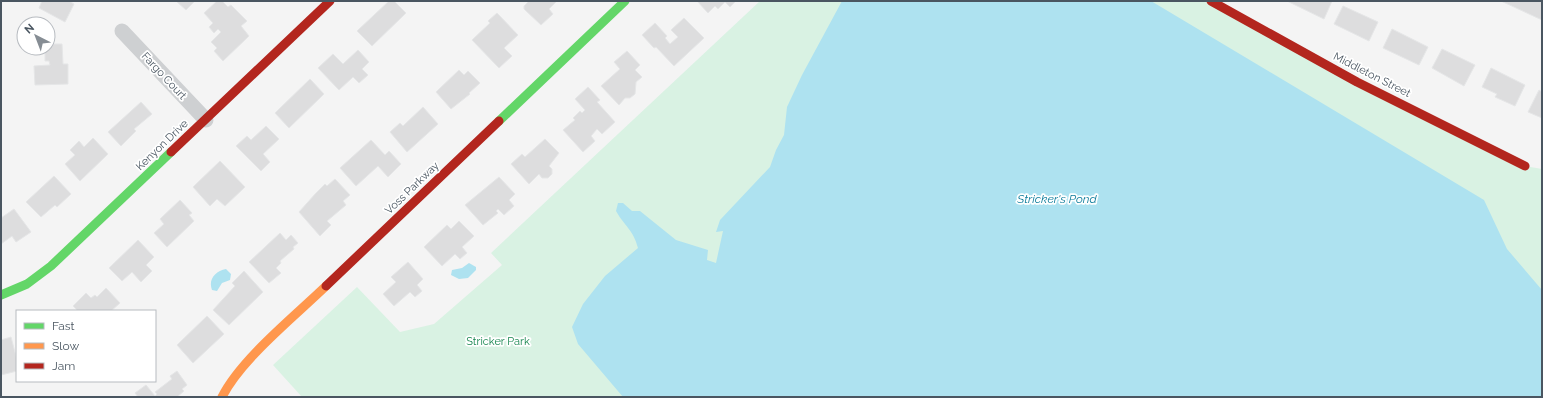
<svg xmlns="http://www.w3.org/2000/svg" width="1543" height="398" viewBox="0 0 1543 398" font-family="Raleway,sans-serif">
<style>
.green{fill:#d9f2e3}
.water{fill:#aee2f0}
.building{fill:#ddddde;stroke:#e5e6e7}
.lines{fill:none;stroke-linecap:round;stroke-linejoin:round}
.street{stroke:#ced0d2;stroke-width:15}
.fast{stroke:#63d668;stroke-width:9}
.slow{stroke:#ff974d;stroke-width:9}
.jam{stroke:#b3261e;stroke-width:9}
.labels{text-anchor:middle;dominant-baseline:central;stroke-width:3.5;stroke-linejoin:round;paint-order:stroke}
.street-label{font-size:11px;fill:#4a5661;stroke:#fff}
.park-label{font-size:11px;fill:#17864f;stroke:#fff}
.water-label{font-size:12px;font-style:italic;fill:#0c7c9b;stroke:#fff}
</style>
<rect width="100%" height="100%" fill="#f4f4f4"/>
<!-- green -->
<path class="green" d="M760 1H1211L1525 166 1542 169V397H302L273 365 357 287 400 332 434 324 502 265 491 253Z"/>
<!-- water -->
<path class="water" d="M842 1H1151L1484 200 1507 249 1542 290V397H623L578 344 572 327 583 304 605 276 638 248C633 229 625 227 616 211L618 203H623L632 211H640L676 240 708 250 707 260 716 263 723 231 716 232 720 220 770 167 776 150 784 135 787 107 802 75Z
M469 263 476 267V270L468 278 459 279 451 275 452 270 462 268Z
M226 269 231 274 230 280 222 283 217 291 212 290C208 280 215 271 226 269Z"/>
<!-- building -->
<path class="building" d="M42 1H69L74 4 65 22 39 8Z
M176 1H195L186 10Z
M217 1H222L228 7 231 5 247 21 241 26 249 36 223 61 214 51 217 48 211 42 221 32 218 29 214 33 209 27 213 23 204 13Z
M389 1H394L406 13 372 46 357 31Z
M529 1H557L549 9 553 14 541 25 524 9V6Z
M697 1H736L730 7 725 2 718 9 715 6 708 13Z
M1287 1H1332L1324 19Z
M1501 1H1542V20Z
M1343 6 1378 22 1369 41 1334 24Z
M497 13 518 35 504 48 512 56 499 68 472 40 490 23 488 21Z
M684 18 704 38 674 66 656 47 654 48 642 35 655 23 667 36 665 38 670 44 678 37 671 30Z
M1392 29 1428 47 1419 65 1383 48Z
M48 44H62L63 64H68V84L35 85 34 66 50 65 49 61H45V48H48Z
M1442 49 1475 65 1464 86 1432 68Z
M358 50 369 62 362 69 368 75 359 83 353 77 339 90 318 68 333 54 343 64Z
M627 51 640 65 635 70 642 77 636 82 635 94 630 98H625L619 105 601 86 620 69 614 62Z
M1491 68 1525 85 1515 106 1495 97 1497 94 1482 87Z
M459 70 464 75 468 71 480 83 469 93 470 94 451 109 436 92Z
M310 79 324 94 289 128 275 113Z
M588 87 600 100 597 102 615 122 602 134 597 129 591 136 595 141 583 152 563 130 575 120 573 118 580 111 582 113 585 110 575 99Z
M1539 90 1542 92V118L1528 112Z
M141 102 152 114 134 129 136 131 121 146 108 132Z
M423 107 438 124 407 152 390 132 400 123 403 126Z
M266 126 279 139 263 154 270 162 261 171 236 146 247 136 251 140Z
M93 138 108 154 80 181 65 164 75 155 70 150 79 141 84 147Z
M545 139 559 153 549 166 552 169V174L548 178H542L539 174 529 184 511 164 522 154 525 157Z
M371 140 385 155 389 151 401 164 388 177 378 166 356 186 340 168Z
M220 161 245 187 225 206 217 199 210 206 193 187Z
M54 176 71 194 57 207 55 205 41 217 26 202Z
M499 177 515 194 509 200 514 206 504 215 498 209 496 211 498 213 483 225 465 205Z
M335 179 350 195 343 201 346 205 327 221 331 225 320 236 299 212 316 193 325 184 327 186Z
M180 200 192 213 189 215 194 221 167 247 154 233 164 224 160 219Z
M14 209 31 232 16 242 12 236 1 244V218Z
M459 221 474 236 462 247 467 253 460 259 455 254 442 266 424 247 447 225 451 229Z
M280 233 286 240 291 235 298 243 293 247 294 249 280 261 281 263 276 268 281 273 269 283 249 262Z
M138 240 154 257 146 265 152 271 141 282 132 272 122 281 109 268Z
M408 262 423 279 417 285 422 291 415 297 410 292 394 306 383 294 396 282 391 277Z
M244 271 263 292 229 325 213 310 235 286 232 283Z
M106 288 120 303 111 311H78L73 306 86 293 91 298 95 295 97 297Z
M207 316 224 334 193 363 177 345Z
M11 337 17 360V371L1 375V340Z
M177 371 187 385 182 389 184 391 177 397H138L135 393 146 385 155 396 157 394 155 392 172 379 170 376Z"/>
<g class="lines">
<!-- street -->
<path class="street" d="M122 31 206 120"/>
<!-- fast -->
<path class="fast" d="M499 121 625 1
M1 295 27 284 51 266 171 152"/>
<!-- slow -->
<path class="slow" d="M222 397C241 359 295 316 326 286"/>
<!-- jam -->
<path class="jam" d="M1211 1 1357 82 1525 166
M171 152 330 1
M326 286 499 121"/>
</g>
<g class="labels">
<!-- street labels -->
<g class="street-label">
<text transform="translate(1372 75) rotate(27)">Middleton Street</text>
<text transform="translate(164 76) rotate(47)">Fargo Court</text>
<text transform="translate(162 145) rotate(-44)">Kenyon Drive</text>
<text transform="translate(412 188) rotate(-44)">Voss Parkway</text>
</g>
<!-- park labels -->
<g class="park-label">
<text x="498" y="341">Stricker Park</text>
</g>
<!-- water labels -->
<g class="water-label">
<text x="1057" y="199">Stricker's Pond</text>
</g>
</g>
<!-- border -->
<rect width="1543" height="398" fill="none" stroke="#4a5661" stroke-width="4"/>
<!-- legend -->
<rect x="16" y="310" width="140" height="72" fill="#ffffff" stroke="#b7bbc0"/>
<rect x="24" y="323" width="20" height="6" fill="#63d668" stroke="#b7bbc0"/>
<text x="52" y="330" font-size="12" fill="#4a5661">Fast</text>
<rect x="24" y="343" width="20" height="6" fill="#ff974d" stroke="#b7bbc0"/>
<text x="52" y="350" font-size="12" fill="#4a5661">Slow</text>
<rect x="24" y="363" width="20" height="6" fill="#b3261e" stroke="#b7bbc0"/>
<text x="52" y="370" font-size="12" fill="#4a5661">Jam</text>
<!-- north arrow -->
<g transform="translate(36 36) rotate(318)"><circle r="19" fill="#ffffff" stroke="#b7bbc0"/>
<path d="M0-3L7 15L0 10L-7 15Z" fill="#868d94"/>
<text y="-6" font-size="11" font-weight="bold" text-anchor="middle" fill="#4a5661">N</text>
</g>
</svg>
